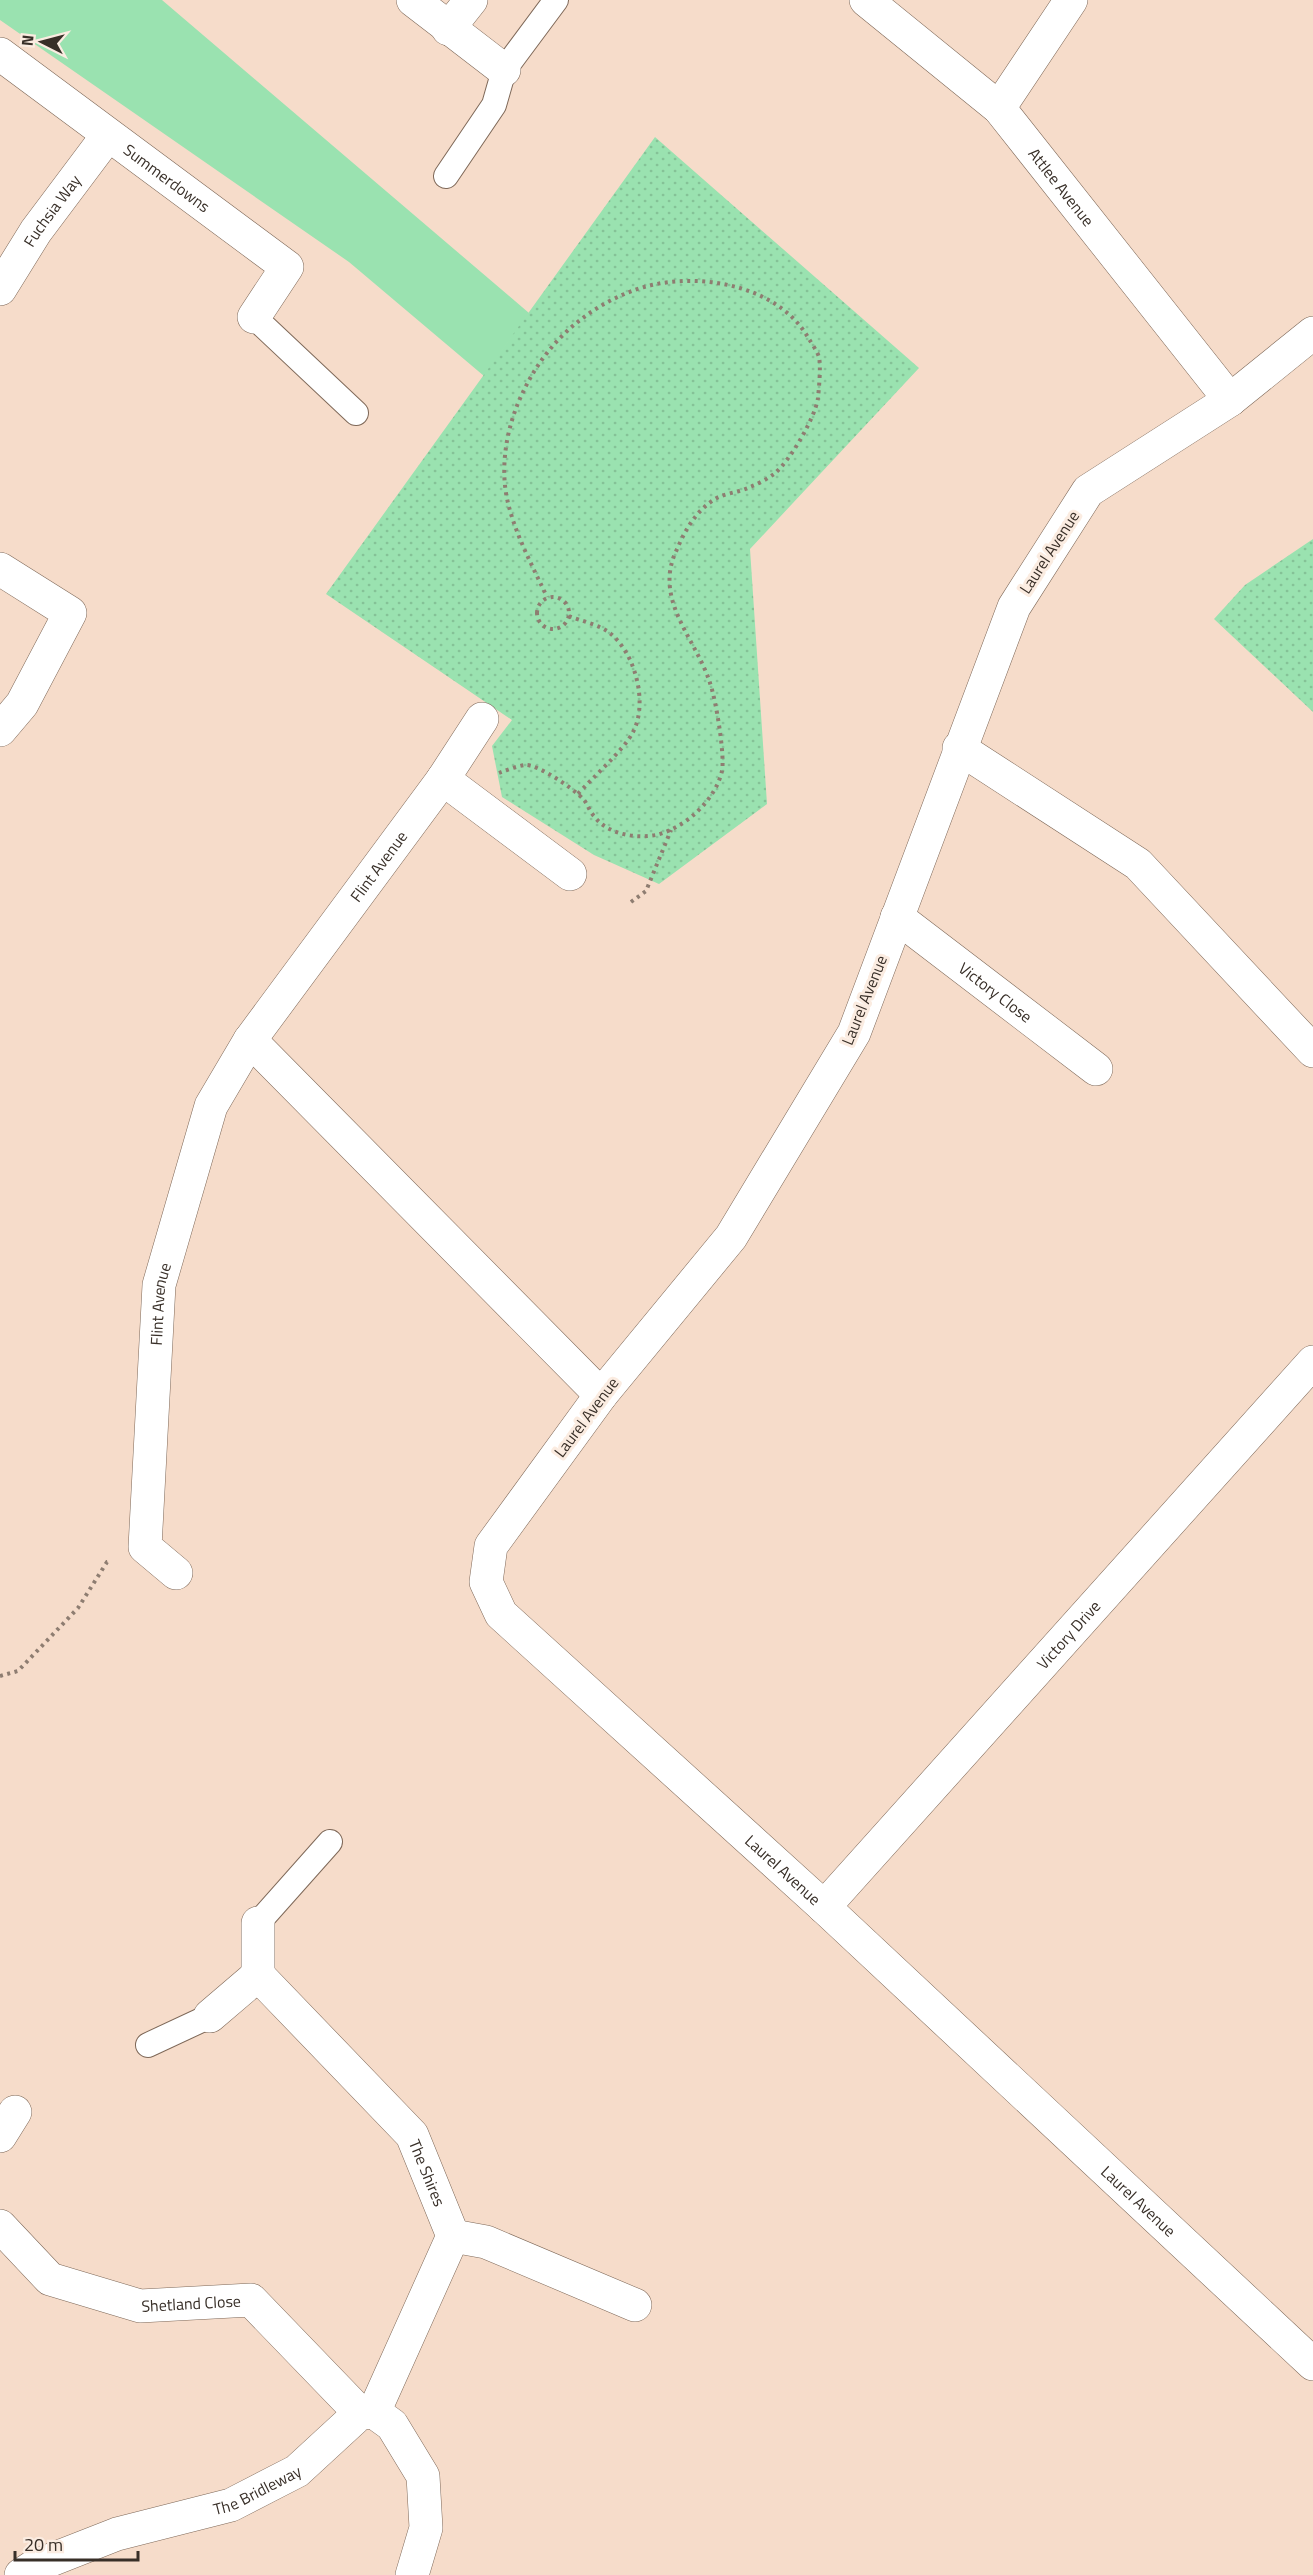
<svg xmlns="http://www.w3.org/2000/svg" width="1313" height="2575" viewBox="0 0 1313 2575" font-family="'Titillium Web',sans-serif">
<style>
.grass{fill:#9ae2b0}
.park{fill:url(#park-dots)}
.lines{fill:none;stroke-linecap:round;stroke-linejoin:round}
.service-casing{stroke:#7e6858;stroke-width:26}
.minor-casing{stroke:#7e6858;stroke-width:34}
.path{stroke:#8e7d71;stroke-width:4;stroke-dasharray:3 4.5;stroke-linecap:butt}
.service{stroke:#fff;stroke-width:24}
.minor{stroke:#fff;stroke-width:33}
.labels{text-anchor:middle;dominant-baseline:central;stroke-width:6;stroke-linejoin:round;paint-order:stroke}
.street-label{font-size:16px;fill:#382f28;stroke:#fbece1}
</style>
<defs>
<pattern id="park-dots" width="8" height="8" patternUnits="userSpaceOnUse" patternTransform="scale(1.5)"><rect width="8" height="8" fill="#9ae2b0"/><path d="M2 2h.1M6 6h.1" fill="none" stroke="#85c297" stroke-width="1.8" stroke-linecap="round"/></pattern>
</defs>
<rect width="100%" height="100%" fill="#f6dcca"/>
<!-- grass -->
<path class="grass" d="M0 0H162L529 313 484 376 349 262 0 20Z"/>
<!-- park -->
<path class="park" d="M655 137 919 368 750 549 767 804 659 884 594 855 502 797 492 746 512 720 326 594Z
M1313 539V712L1214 619 1245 585Z"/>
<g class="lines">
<defs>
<path id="service" d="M446 176 494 105 504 70 556 0
M254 317 356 413
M258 1923 330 1842
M148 2045 210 2016"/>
<g id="minor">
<path d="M413 0 504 70"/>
<path id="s1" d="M866 0 999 108 1230 400"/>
<path d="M448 29 471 0"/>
<path id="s2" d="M0 54 287 267 254 317"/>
<path d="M999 108 1071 0"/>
<path id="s3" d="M0 289 36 231 108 135"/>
<path id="s4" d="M1313 333 1230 400 1088 491 1014 607 854 1033 731 1237 601 1395 491 1546 486 1582 501 1614 824 1907 1313 2364"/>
<path d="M0 569 70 613 22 704 0 730"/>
<path d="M959 748 1138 864 1313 1051"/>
<path d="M443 779 570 874"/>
<path id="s5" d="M897 917 1096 1069"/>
<path d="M250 1040 601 1395"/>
<path id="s6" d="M176 1573 145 1547 159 1285 211 1106 250 1040 443 779 482 719"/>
<path id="s7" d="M824 1907 1313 1362"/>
<path d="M258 1923V1975"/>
<path id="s8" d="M210 2016 258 1975 412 2135 453 2236 374 2412"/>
<path d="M0 2136 15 2112"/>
<path id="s9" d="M0 2226 50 2279 140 2306 251 2300 360 2413"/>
<path d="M453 2236 486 2242 635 2305"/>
<path d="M374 2412 392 2425 423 2476 426 2528 412 2575"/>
<path id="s10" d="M21 2575 33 2567 117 2534 231 2505 297 2471 360 2413 374 2412"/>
</g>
</defs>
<!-- service casing -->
<use href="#service" class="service-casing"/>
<!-- minor casing -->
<use href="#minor" class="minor-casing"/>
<!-- path -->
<path class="path" d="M537 613a16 16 0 1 1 32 0a16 16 0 1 1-32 0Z
M569 616C581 621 601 625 611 634 636 655 648 704 633 732 624 750 592 778 577 795
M499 773C507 770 517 766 525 765 538 764 574 789 583 799 588 804 589 811 594 816 607 834 635 839 656 835 685 828 715 801 722 771 725 755 716 700 710 683 697 641 656 603 674 556 683 535 692 515 712 501 722 493 738 493 750 487 758 484 767 479 774 474 790 461 815 418 818 398 819 387 821 367 819 357 817 351 812 344 809 339 777 282 689 269 632 291 584 309 546 344 524 390 507 424 499 466 508 503 516 536 533 567 547 597
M631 902 646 891 671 830
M0 1676 18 1671 78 1608 107 1562 111 1561"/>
<!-- service -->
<use href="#service" class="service"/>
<!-- minor -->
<use href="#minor" class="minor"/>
</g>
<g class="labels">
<!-- street labels -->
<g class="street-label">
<text stroke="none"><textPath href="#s2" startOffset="208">Summerdowns</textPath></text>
<text stroke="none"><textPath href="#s1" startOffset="272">Attlee Avenue</textPath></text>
<text stroke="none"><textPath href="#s3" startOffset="94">Fuchsia Way</textPath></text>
<text transform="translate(1049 552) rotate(-57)">Laurel Avenue</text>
<text stroke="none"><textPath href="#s6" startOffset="782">Flint Avenue</textPath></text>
<text stroke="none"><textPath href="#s5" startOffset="124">Victory Close</textPath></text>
<text transform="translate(864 1000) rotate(-68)">Laurel Avenue</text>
<text stroke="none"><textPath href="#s6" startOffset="284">Flint Avenue</textPath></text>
<text transform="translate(586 1417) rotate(-53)">Laurel Avenue</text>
<text stroke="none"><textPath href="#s7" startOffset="366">Victory Drive</textPath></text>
<text stroke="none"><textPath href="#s4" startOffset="1950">Laurel Avenue</textPath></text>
<text stroke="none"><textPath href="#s8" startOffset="326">The Shires</textPath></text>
<text stroke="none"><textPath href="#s4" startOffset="2436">Laurel Avenue</textPath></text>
<text stroke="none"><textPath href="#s9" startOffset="218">Shetland Close</textPath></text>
<text stroke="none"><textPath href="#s10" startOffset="252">The Bridleway</textPath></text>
</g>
</g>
<!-- north arrow -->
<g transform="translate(42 42) rotate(276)" stroke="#fbece1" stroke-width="4.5" paint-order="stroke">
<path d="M0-4.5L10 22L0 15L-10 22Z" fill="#382f28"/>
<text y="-9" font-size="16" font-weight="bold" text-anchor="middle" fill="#382f28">N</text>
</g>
<!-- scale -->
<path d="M15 2551v9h123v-9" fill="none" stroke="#382f28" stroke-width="3"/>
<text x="24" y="2551" font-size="18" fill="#382f28" stroke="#fbece1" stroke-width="4.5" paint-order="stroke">20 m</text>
</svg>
